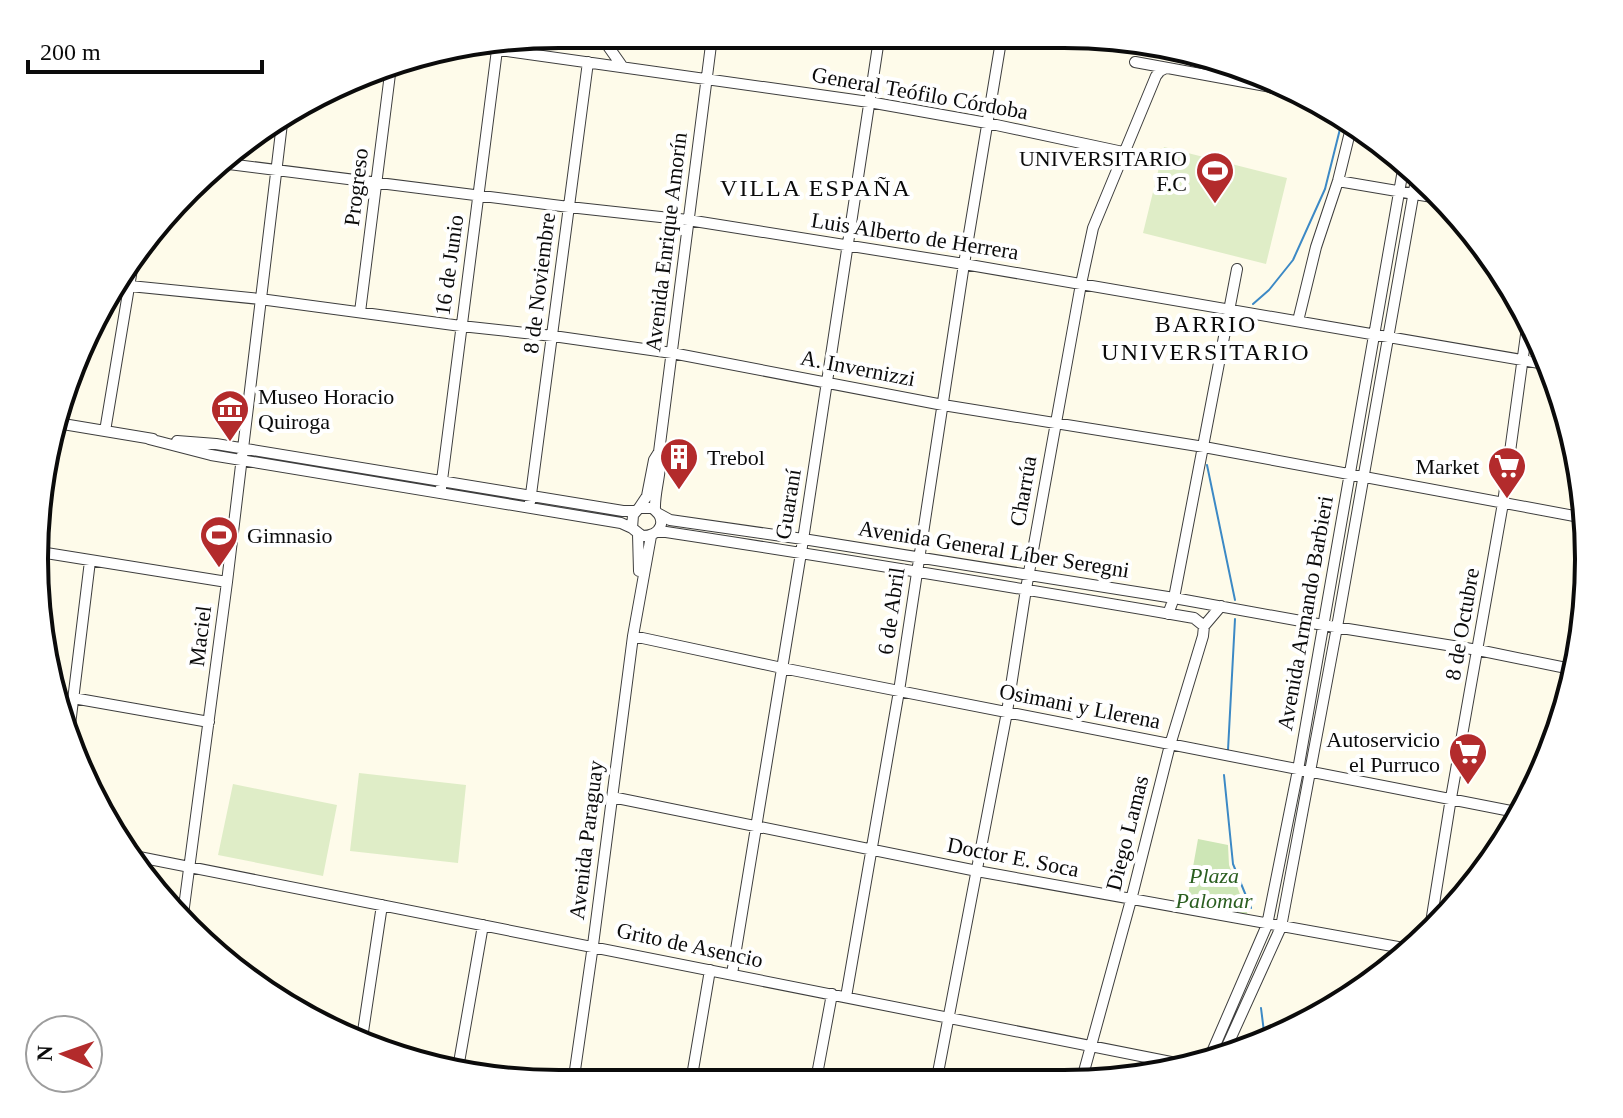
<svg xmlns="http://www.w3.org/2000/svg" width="1623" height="1118" viewBox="0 0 1623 1118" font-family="'Times New Roman',serif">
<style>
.green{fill:#cde6b6}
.pitch{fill:#dfedc7}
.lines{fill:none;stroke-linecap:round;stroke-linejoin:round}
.stream{stroke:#3c89c5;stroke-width:2}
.minor-casing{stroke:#3e3e3e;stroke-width:12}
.minor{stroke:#fff;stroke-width:10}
.labels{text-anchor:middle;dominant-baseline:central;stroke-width:8;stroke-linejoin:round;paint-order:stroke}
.street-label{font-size:22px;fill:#0b0b0b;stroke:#fff}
.poi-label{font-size:22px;fill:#0b0b0b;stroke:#fff;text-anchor:end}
.park-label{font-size:22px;font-style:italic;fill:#2a5e20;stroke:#fff}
.neighbourhood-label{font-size:24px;letter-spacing:2px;fill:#0b0b0b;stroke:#fff}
.rim{fill:none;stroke:#0b0b0b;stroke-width:4}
</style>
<rect width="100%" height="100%" fill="#fefbea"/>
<!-- green -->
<path class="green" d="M1198 839 1228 845 1229 865 1249 918 1186 906Z"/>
<!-- pitch -->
<path class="pitch" d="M1164 147 1287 178 1266 264 1143 233Z
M359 773 466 785 458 863 350 851Z
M233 784 337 805 323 876 218 855Z"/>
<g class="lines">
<!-- stream -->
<path class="stream" d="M1253 304 1269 290 1293 260 1325 189 1343 117
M1207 465 1235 600
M1228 750 1235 619
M1224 775 1233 864 1251 908
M1261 1008 1265 1040"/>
<defs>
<path id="minor" d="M588 34 603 39 622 66
M472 46 869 102 987 123 1123 152
M1135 62 1266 86 1320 102
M221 163 569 207 688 220 964 264 1551 365
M1338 181 1444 199
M120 285 260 299 461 326 553 336 672 353 943 405 1204 447 1585 518
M360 312 391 66
M1298 321 1316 247 1338 181 1352 124
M57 423 153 439
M105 431 133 263
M149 439 211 455 621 523 632 528 642 536C662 536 668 519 652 508H639L633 515 632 528
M177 441 216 444 623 511H635
M441 488 498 42
M530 502 588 62
M639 508 647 496 654 460 659 452
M655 510C654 490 663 471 659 452L712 37
M659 514 670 520 803 539 1174 598 1323 625 1478 650 1576 670
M657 532H666C843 559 1018 588 1194 618L1204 626
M638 534 639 571
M40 552 227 582
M1168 614 1174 598 1237 269
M633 636 782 668 1521 813
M73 698 209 722
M69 733 90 561
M612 797 977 871 1409 949
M134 856 1191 1066
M182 922 227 582 283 115
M1429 935 1451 798 1503 503 1528 320
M732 974 801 553 879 39
M846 997 899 691 964 264 1001 41
M361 1045 382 905
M1223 1055 1281 927 1337 627 1417 174
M1209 1059 1267 925 1298 770 1404 164
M457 1074 483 925
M1083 1075 1131 900 1170 745 1203 636 1204 626 1221 606
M937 1078 1007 712 1026 589 1081 284 1093 228 1156 76 1160 71 1166 68
M816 1080 832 994
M691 1082 710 970
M573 1084 593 945 633 636 651 536"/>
</defs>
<!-- minor casing -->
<use href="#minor" class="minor-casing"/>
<!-- minor -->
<use href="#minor" class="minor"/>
</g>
<!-- icons -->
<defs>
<symbol id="stadium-pin" viewBox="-11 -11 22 30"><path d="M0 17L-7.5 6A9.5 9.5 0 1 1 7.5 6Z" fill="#b32b2c" stroke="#fff"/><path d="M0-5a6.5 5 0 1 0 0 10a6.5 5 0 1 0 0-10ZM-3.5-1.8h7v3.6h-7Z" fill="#fff"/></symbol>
<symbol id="museum-pin" viewBox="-11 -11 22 30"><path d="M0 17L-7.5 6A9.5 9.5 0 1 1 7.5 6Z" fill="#b32b2c" stroke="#fff"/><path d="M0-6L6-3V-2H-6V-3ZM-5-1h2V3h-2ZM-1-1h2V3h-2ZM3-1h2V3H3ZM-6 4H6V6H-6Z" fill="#fff"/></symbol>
<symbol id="building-pin" viewBox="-11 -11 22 30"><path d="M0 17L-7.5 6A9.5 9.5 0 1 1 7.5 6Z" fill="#b32b2c" stroke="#fff"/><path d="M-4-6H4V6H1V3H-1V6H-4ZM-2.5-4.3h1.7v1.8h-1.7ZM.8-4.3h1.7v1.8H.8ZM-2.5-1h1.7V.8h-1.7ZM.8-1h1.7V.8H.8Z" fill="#fff"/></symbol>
<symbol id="supermarket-pin" viewBox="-11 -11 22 30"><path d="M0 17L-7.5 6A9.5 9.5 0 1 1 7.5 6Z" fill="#b32b2c" stroke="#fff"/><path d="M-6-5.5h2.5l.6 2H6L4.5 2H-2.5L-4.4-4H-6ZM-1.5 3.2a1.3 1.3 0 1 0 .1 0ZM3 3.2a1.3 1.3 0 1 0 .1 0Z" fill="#fff"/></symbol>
</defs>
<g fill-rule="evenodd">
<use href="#stadium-pin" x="1193" y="149" width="44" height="60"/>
<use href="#museum-pin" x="208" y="387" width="44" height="60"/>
<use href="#building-pin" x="657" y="435" width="44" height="60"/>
<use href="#supermarket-pin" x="1485" y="444" width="44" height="60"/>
<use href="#stadium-pin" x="197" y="513" width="44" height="60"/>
<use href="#supermarket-pin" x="1446" y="730" width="44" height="60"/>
</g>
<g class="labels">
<!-- street labels -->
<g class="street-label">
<text transform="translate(920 93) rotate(10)">General Teófilo Córdoba</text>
<text transform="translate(356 187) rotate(-83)">Progreso</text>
<text transform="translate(915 236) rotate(9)">Luis Alberto de Herrera</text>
<text transform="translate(666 242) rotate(-83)">Avenida Enrique Amorín</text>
<text transform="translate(449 265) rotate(-82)">16 de Junio</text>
<text transform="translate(539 283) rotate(-83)">8 de Noviembre</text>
<text transform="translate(858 368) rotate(11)">A. Invernizzi</text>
<text transform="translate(1023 491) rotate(-80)">Charrúa</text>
<text transform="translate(788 504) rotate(-81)">Guaraní</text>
<text transform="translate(994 549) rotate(9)">Avenida General Líber Seregni</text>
<text transform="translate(891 611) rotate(-82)">6 de Abril</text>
<text transform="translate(1305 613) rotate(-80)">Avenida Armando Barbieri</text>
<text transform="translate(1462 624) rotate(-80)">8 de Octubre</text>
<text transform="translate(200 636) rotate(-83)">Maciel</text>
<text transform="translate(1080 706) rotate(11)">Osimani y Llerena</text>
<text transform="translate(1127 833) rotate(-76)">Diego Lamas</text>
<text transform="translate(586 840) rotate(-83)">Avenida Paraguay</text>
<text transform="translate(1013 857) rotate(11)">Doctor E. Soca</text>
<text transform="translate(690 945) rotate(12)">Grito de Asencio</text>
</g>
<!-- poi labels -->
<g class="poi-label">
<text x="1187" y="158">UNIVERSITARIO<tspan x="1187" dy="25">F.C</tspan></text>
<text x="258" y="396" text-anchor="start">Museo Horacio<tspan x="258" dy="25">Quiroga</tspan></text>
<text x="707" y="457" text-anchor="start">Trebol</text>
<text x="1479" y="466">Market</text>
<text x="247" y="535" text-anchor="start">Gimnasio</text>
<text x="1440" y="739">Autoservicio<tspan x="1440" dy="25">el Purruco</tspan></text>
</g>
<!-- park labels -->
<g class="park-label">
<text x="1214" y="875">Plaza<tspan x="1214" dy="25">Palomar</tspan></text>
</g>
<!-- neighbourhood labels -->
<g class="neighbourhood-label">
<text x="816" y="188">VILLA ESPAÑA</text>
<text x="1206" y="324">BARRIO<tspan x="1206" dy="28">UNIVERSITARIO</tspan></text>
</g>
</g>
<!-- crop -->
<path d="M0 0H1623V1118H0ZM559 48H1064A511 511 0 0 1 1575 559V559A511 511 0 0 1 1064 1070H559A511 511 0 0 1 48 559V559A511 511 0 0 1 559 48Z" fill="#fff" fill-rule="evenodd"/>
<path class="rim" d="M559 48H1064A511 511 0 0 1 1575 559V559A511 511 0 0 1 1064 1070H559A511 511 0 0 1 48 559V559A511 511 0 0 1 559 48Z"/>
<!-- north arrow -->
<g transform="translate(64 1054) rotate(272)"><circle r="38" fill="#ffffff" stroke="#9d9d9d" stroke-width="2"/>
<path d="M0-6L14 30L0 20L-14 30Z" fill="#b32b2c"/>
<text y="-12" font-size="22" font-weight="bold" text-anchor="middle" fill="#0b0b0b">N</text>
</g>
<!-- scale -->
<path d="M28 60v12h234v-12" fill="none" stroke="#0b0b0b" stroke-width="4"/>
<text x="40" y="60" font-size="24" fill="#0b0b0b" stroke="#ffffff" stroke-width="6" paint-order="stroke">200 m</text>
</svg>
